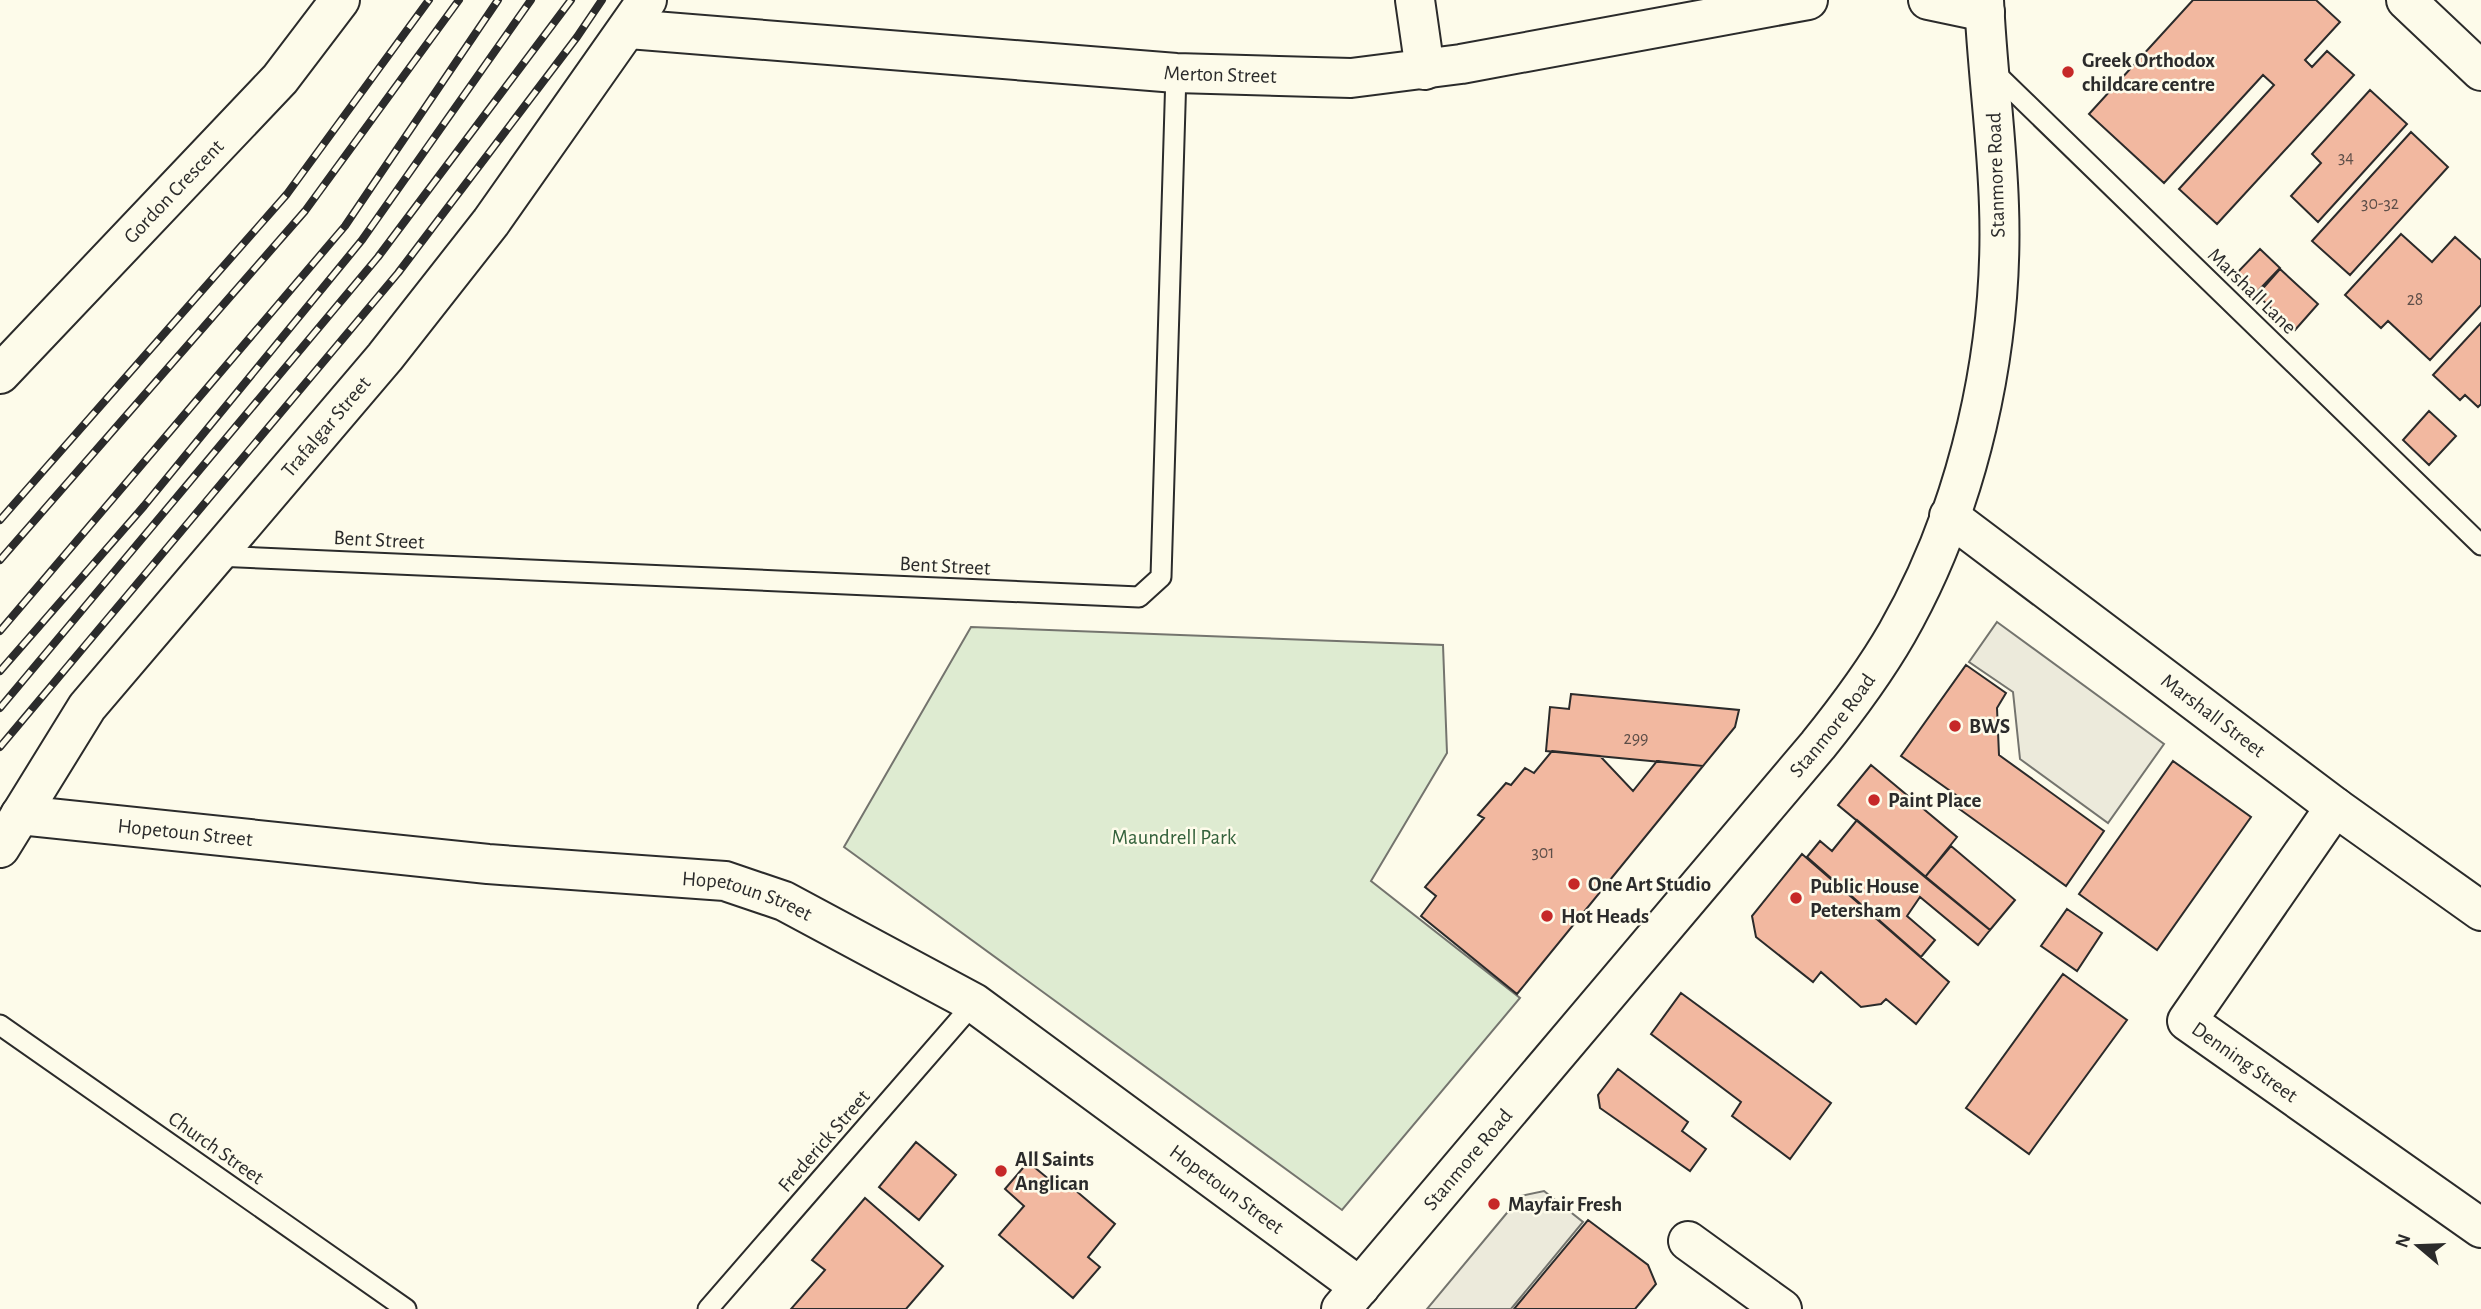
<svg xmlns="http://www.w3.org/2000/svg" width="2481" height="1309" viewBox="0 0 2481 1309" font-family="'Alegreya Sans',sans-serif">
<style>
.green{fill:#deebd1;stroke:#74746e;stroke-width:2}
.parking{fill:#eceadb;stroke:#74746e;stroke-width:2}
.building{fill:#f2b8a0;stroke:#2b2b2b;stroke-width:2}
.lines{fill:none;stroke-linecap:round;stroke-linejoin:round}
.lane-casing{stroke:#2b2b2b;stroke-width:23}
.street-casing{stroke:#2b2b2b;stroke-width:42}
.highway-casing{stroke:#2b2b2b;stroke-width:42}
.lane{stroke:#fdfbea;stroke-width:19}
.street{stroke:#fdfbea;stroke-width:38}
.highway{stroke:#fdfbea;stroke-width:38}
.rail-casing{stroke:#2b2b2b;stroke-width:8}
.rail{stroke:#fdfbea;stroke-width:5;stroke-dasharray:16;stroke-linecap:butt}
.poi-dot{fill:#c62828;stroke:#fdfbea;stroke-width:2.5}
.labels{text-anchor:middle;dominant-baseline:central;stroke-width:5;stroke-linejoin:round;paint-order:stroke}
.number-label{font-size:18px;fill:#5d4e48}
.poi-label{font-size:21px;font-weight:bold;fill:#2b2b2b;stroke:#fdfbea;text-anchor:start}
.street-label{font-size:21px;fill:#2b2b2b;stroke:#fdfbea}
.park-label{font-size:21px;fill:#34623c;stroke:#fdfbea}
</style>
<rect width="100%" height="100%" fill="#fdfbea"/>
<!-- green -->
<path class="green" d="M971 627 1443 645 1447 753 1371 881 1520 998 1342 1210 844 847Z"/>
<!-- parking -->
<path class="parking" d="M1997 622 2164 744 2108 823 2020 759 2013 692 1969 662Z
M1544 1191 1583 1222 1511 1309H1427L1521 1196Z"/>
<!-- building -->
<path class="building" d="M2193 0H2316L2340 22 2305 60 2312 67 2327 51 2354 75 2217 224 2179 189 2274 85 2263 75 2164 183 2089 114Z
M2370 90 2407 124 2318 222 2291 196 2321 163 2312 154Z
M2411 132 2448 167 2350 275 2312 241Z
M2401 234 2432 262 2455 237 2481 260V305L2430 360 2388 321 2381 328 2345 295Z
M2260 249 2280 268 2256 293 2236 274Z
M2280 269 2318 304 2295 330 2257 295Z
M2481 323V404L2478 407 2465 395 2460 400 2433 375Z
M2429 411 2456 436 2429 465 2403 440Z
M1966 665 2006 693 1997 708 1999 755 2104 831 2066 886 1958 808 1963 800 1901 756Z
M1571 694 1739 710 1735 727 1703 766 1546 751 1550 707 1569 709Z
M1552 751 1600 756 1633 791 1657 761 1703 766 1517 994 1421 916 1436 896 1425 887 1484 818 1478 815 1506 783 1511 785 1525 768 1534 773Z
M2173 761 2251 817 2157 950 2079 894Z
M1871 765 1957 837 1925 877 1838 805Z
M1857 820 1990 930 1978 945 1920 897 1907 916 1935 940 1921 957 1807 857 1820 841 1832 851Z
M1951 846 2015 900 1990 930 1925 877Z
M1802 854 1949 982 1916 1024 1886 999 1881 1004 1861 1007 1821 972 1813 982 1756 937 1752 916Z
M2067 909 2102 933 2077 971 2041 946Z
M2063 974 2127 1020 2029 1154 1966 1108Z
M1681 993 1831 1103 1790 1159 1732 1116 1741 1102 1651 1034Z
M1618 1069 1688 1122 1682 1131 1706 1149 1690 1171 1600 1108 1598 1095Z
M916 1142 956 1175 919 1220 879 1187Z
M1028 1162 1062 1190 1068 1184 1115 1224 1088 1257 1100 1267 1073 1298 999 1235 1024 1206 1005 1189Z
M865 1198 943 1266 906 1309H791L825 1270 812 1260Z
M1588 1220 1648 1265 1656 1284 1635 1309H1514Z"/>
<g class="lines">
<defs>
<path id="lane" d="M1992 70 2481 545
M216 556 1139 597 1161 577 1176 73
M0 1025 406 1309
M708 1309 974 1003"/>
<g id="street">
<path d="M1415 0 1425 70"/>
<path d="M1928 0 1985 12"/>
<path d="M2406 0 2481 71"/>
<path id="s1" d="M629 29 1176 73 1351 78 1461 64 1808 0"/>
<path id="s2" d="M0 374 280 79 340 0"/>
<path id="s3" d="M1949 516 2335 807 2481 911"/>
<path id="s4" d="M2335 807 2187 1021 2481 1228"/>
<path id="s5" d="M20 815 488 864 725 881 784 901 974 1003 1360 1287"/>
<path id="s6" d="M0 848 87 707 385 357 491 222 647 0"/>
<path d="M1688 1241 1782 1309"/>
</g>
<g id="highway">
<path id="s7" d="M1341 1309 1818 745C1847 709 1874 673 1897 633 1969 507 2004 349 1999 206 1997 137 1987 69 1984 0"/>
</g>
</defs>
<!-- lane casing -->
<use href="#lane" class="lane-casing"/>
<!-- street casing -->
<use href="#street" class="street-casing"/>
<!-- highway casing -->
<use href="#highway" class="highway-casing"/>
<!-- lane -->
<use href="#lane" class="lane"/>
<!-- street -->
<use href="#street" class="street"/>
<!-- highway -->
<use href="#highway" class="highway"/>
<defs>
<path id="rail" d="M0 520 287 194 429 0
M0 560 305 211 459 0
M0 631 345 226 498 0
M0 671 144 506 362 240 531 0
M0 708 378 257 571 0
M0 747 398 273 577 37 602 0"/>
</defs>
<!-- rail casing -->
<use href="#rail" class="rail-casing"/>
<!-- rail -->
<use href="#rail" class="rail"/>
</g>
<!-- markers -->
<g class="poi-dot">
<circle cx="2068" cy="72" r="7"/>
<circle cx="1955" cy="726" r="7"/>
<circle cx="1874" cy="800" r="7"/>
<circle cx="1574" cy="884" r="7"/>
<circle cx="1796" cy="898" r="7"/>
<circle cx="1547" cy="916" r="7"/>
<circle cx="1001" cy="1171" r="7"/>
<circle cx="1494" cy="1204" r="7"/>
</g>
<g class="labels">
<!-- number labels -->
<g class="number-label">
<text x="2346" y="158">34</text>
<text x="2380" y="204">30-32</text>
<text x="2415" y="300">28</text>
<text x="1636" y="739">299</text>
<text x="1543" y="853">301</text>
</g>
<!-- poi labels -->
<g class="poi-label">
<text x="2082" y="60">Greek Orthodox<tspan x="2082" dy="24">childcare centre</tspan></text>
<text x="1969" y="726">BWS</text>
<text x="1888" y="800">Paint Place</text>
<text x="1588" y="884">One Art Studio</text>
<text x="1810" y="886">Public House<tspan x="1810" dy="24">Petersham</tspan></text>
<text x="1561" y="916">Hot Heads</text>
<text x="1015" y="1159">All Saints<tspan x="1015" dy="24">Anglican</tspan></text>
<text x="1508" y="1204">Mayfair Fresh</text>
</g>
<!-- street labels -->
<g class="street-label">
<text stroke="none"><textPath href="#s1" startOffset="593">Merton Street</textPath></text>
<text transform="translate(1996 175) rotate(-92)">Stanmore Road</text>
<text stroke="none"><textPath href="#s2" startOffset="252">Gordon Crescent</textPath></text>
<text transform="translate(2252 291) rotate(44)">Marshall Lane</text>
<text stroke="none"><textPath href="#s6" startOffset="534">Trafalgar Street</textPath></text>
<text transform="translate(379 540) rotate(3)">Bent Street</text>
<text transform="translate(945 566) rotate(3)">Bent Street</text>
<text stroke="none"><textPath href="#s3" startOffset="331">Marshall Street</textPath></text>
<text stroke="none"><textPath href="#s7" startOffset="763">Stanmore Road</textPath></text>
<text stroke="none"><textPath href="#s5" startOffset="166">Hopetoun Street</textPath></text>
<text stroke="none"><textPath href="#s5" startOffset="733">Hopetoun Street</textPath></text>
<text stroke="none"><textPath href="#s4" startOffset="331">Denning Street</textPath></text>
<text transform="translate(824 1141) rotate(-49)">Frederick Street</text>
<text transform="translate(216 1148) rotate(35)">Church Street</text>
<text stroke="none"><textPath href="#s7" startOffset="196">Stanmore Road</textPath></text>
<text stroke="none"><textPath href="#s5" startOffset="1300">Hopetoun Street</textPath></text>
</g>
<!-- park labels -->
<g class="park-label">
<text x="1174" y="837">Maundrell Park</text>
</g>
</g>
<!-- north arrow -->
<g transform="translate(2418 1246) rotate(289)" stroke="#fdfbea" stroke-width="5" paint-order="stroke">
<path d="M0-5L12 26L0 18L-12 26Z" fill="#2b2b2b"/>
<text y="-10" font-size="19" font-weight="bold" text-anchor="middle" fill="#2b2b2b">N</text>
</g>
</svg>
